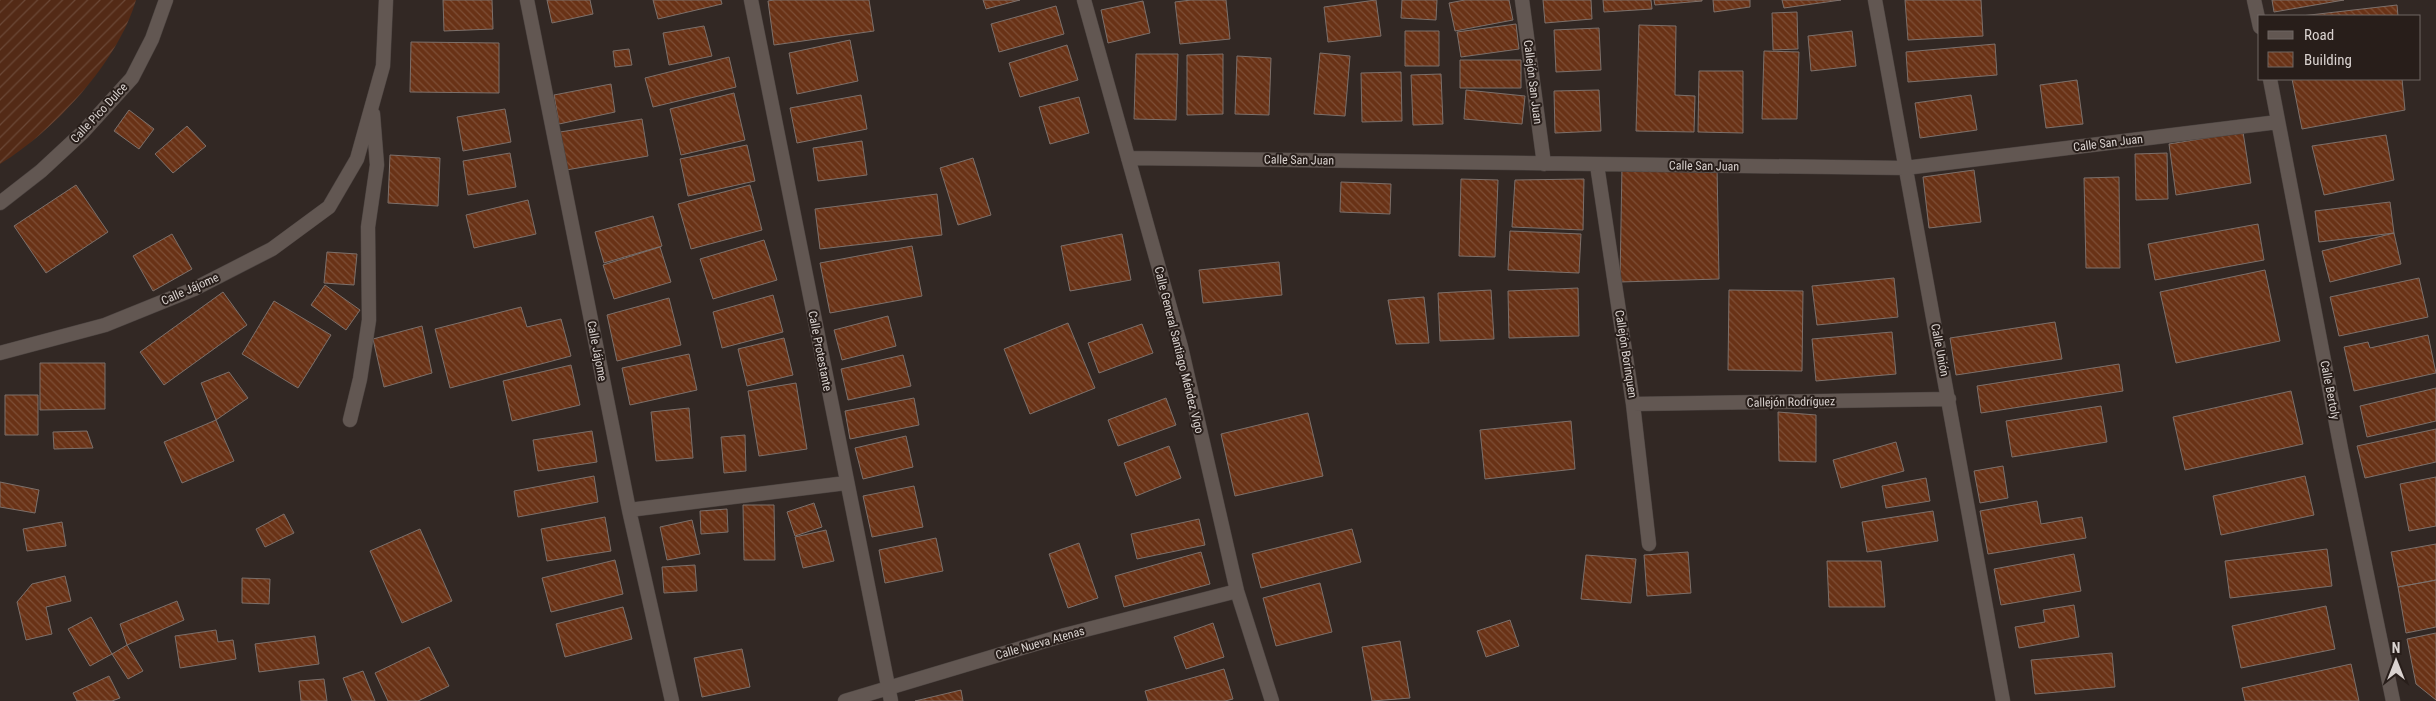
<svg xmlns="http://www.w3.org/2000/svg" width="2436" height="701" viewBox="0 0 2436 701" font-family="'Roboto Condensed',sans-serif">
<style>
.garden{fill:url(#garden-furrows)}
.building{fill:url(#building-back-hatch);stroke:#7c706b}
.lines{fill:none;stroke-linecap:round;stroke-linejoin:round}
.minor-casing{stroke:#4b4340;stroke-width:15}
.minor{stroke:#625752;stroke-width:14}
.labels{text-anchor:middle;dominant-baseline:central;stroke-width:4;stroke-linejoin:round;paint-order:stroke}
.street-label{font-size:12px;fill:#dad3d0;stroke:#281e1a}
</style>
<defs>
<pattern id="garden-furrows" width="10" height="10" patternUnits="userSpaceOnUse" patternTransform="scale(1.25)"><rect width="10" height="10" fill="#532a16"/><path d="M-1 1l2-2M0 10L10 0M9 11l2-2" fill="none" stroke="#6b4837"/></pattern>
<pattern id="building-back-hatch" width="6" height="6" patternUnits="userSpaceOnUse" patternTransform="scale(1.25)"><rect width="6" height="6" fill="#693216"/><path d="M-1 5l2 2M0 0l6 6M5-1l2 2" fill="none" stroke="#7e4f37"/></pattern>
</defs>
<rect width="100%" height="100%" fill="#322824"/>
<!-- garden -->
<path class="garden" d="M0 0H136C118 62 54 131 0 164Z"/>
<!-- building -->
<path class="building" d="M443 0H492L493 29 444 31Z
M547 0H590L593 14 552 23Z
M653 0H721L722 4 658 19Z
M774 0H869L874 31 774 45 768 1Z
M983 0H1020L986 9Z
M1191 0H1226L1230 39 1180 44 1175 2Z
M1376 0 1381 36 1328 42 1324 7Z
M1402 0H1437L1436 20 1401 18Z
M1465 0H1509L1513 20 1455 31 1449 3Z
M1543 0H1591L1592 19 1545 23Z
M1603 0H1651L1652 9 1604 12Z
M1654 0H1702V1L1655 5Z
M1713 0H1750V7L1714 12Z
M1782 0H1841L1784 8Z
M1905 0H1981L1983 36 1908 40Z
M2272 0H2344L2274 12Z
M1143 1 1150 33 1108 43 1101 10Z
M2397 5 2398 16H2301Z
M1056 6 1064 34 999 52 991 24Z
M1797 12 1798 49 1773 50 1772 13Z
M1516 24 1519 49 1461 57 1457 32Z
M1639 25 1676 26 1675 95 1695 96 1694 132 1636 131Z
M704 26 712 56 669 65 663 33Z
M1599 28 1601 70 1556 72 1554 30Z
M1405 31H1439V66H1405Z
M1852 31 1856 66 1811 71 1808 36Z
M850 40 858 81 797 94 789 53Z
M411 42 499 43V93L410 92Z
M1995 44 1997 75 1908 82 1906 52Z
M1067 45 1078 80 1020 97 1009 63Z
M629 49 632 65 615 67 613 51Z
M1764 51 1799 52 1797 119H1762Z
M1320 53 1350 56 1345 116 1314 114Z
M1136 54H1178L1176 120 1134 119Z
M1223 54V114L1187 115V55Z
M1237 56 1271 58 1269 115 1235 114Z
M729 57 736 87 653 107 645 78Z
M1460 60H1521V88H1460Z
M1699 71H1743V133L1698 132Z
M1401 72 1402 121 1362 122 1361 73Z
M1441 74 1443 124 1413 125 1411 75Z
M2292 79H2402L2405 110 2302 129Z
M2077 80 2083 124 2046 128 2040 85Z
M611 84 615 112 559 124 554 95Z
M1466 90 1525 96 1522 124 1464 119Z
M1599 90 1601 131 1555 133 1554 91Z
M734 93 745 140 681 155 670 109Z
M861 95 867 129 797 143 790 108Z
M1971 95 1977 130 1920 138 1915 103Z
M1079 97 1089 133 1050 144 1039 107Z
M505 109 511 142 463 151 457 117Z
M129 110 154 129 139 149 114 131Z
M642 119 648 156 566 170 560 132Z
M187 126 206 146 173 173 155 154Z
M2243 132 2251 183 2176 195 2169 144Z
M2386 135 2394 180 2324 195 2312 146Z
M862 141 867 175 818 181 813 148Z
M747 145 755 181 688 196 680 159Z
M510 153 516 187 468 195 463 161Z
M2167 153 2168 199 2136 200 2135 154Z
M390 155 440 158 438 206 388 203Z
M973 158 991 215 958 225 940 168Z
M1622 165 1717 166 1719 279 1620 282Z
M1974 170 1981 222 1929 228 1923 177Z
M2119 177 2120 268H2086L2084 178Z
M1461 179 1498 180 1495 257 1459 256Z
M1584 179 1583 230 1512 227 1515 180Z
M1341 182 1391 184 1390 214 1340 212Z
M76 185 108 232 46 273 14 226Z
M750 185 762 230 691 249 678 204Z
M937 194 942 235 820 249 815 209Z
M528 200 536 234 474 248 466 215Z
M2390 202 2394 233 2319 242 2315 211Z
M653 216 662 246 604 263 595 232Z
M2258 224 2264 260 2155 280 2148 244Z
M1510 231 1581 234 1579 273 1508 270Z
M2394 233 2401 264 2330 282 2322 251Z
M172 234 192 269 153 291 133 256Z
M1122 234 1131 280 1070 291 1061 246Z
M764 240 777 280 713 299 700 259Z
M912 246 922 296 830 313 820 263Z
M660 247 671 282 614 299 603 265Z
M327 252 357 254 354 285 324 283Z
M1279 262 1282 295 1203 303 1199 270Z
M2265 270 2280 341 2176 363 2160 292Z
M1894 278 1898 317 1817 325 1812 286Z
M2419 278 2428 317 2339 336 2330 297Z
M325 285 360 310 346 330 311 305Z
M1578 288 1579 336 1509 338 1508 291Z
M1491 290 1494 339 1440 341 1438 293Z
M1729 290 1803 291 1802 371 1728 370Z
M223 292 247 325 164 385 140 352Z
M773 295 783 332 722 348 713 312Z
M1424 297 1429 343 1396 344 1388 300Z
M669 298 681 345 617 361 607 315Z
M274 301 331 335 298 388 242 354Z
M521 307 527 327 561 319 571 356 450 388 435 329Z
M888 316 896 346 842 360 834 330Z
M2055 322 2062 359 1956 375 1950 338Z
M1068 323 1095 388 1030 414 1004 349Z
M1142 324 1153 353 1099 373 1088 343Z
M422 326 432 373 384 387 373 339Z
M1892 332 1896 374 1816 381 1812 339Z
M2428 335 2436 373 2354 391 2344 347 2368 342 2370 348Z
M784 338 793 375 747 386 738 349Z
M689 354 697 390 630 405 622 368Z
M903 355 911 386 848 400 841 369Z
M40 363H105V409L40 410Z
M2119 364 2123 391 1981 413 1977 386Z
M571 365 580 405 512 421 503 381Z
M229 372 248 398 216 420 201 383Z
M796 383 807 449 759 456 748 391Z
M2436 388V421L2367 437 2360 406Z
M2291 391 2303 444 2185 470 2173 417Z
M5 395H38V435H5Z
M914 398 919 425 850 439 845 411Z
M1166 398 1176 425 1118 446 1108 420Z
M2101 406 2107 442 2012 457 2006 421Z
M689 408 693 458 656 461 651 412Z
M1778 412 1816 415V462L1779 461Z
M1308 413 1323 476 1235 496 1221 434Z
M216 420 234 461 182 483 164 442Z
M1571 421 1575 469 1485 479 1480 430Z
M2436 429V462L2365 478 2357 446Z
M87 431 93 448 54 449 53 432Z
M592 431 597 462 538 471 533 440Z
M745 435 746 471 724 473 721 437Z
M906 436 913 467 863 479 855 448Z
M1896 442 1904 471 1841 488 1833 460Z
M1169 446 1181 478 1136 496 1124 463Z
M2003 466 2008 498 1980 503 1974 471Z
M594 476 598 502 518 517 514 491Z
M2305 476 2314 515 2221 535 2213 496Z
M2436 477V526L2409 531 2400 484Z
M1926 478 1930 501 1886 508 1882 486Z
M0 482 39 490 35 513 0 507Z
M914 486 923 527 872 537 863 496Z
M2037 501 2041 524 2082 517 2086 538 1988 554 1980 511Z
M814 503 822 527 795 536 787 512Z
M743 505H774L775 560H744Z
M727 509 728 532 701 534 700 511Z
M1933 511 1938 541 1867 552 1862 522Z
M284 514 294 533 265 547 256 529Z
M605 517 611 551 547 561 541 529Z
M1199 519 1205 545 1137 559 1131 534Z
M692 520 700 554 667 560 660 527Z
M62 522 66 546 27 551 23 529Z
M420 529 452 601 402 623 370 551Z
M1352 529 1361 562 1261 588 1252 554Z
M826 530 834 561 803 568 795 537Z
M936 538 943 571 885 583 879 550Z
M1079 543 1098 598 1068 608 1049 554Z
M2436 544V580L2398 587 2391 552Z
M2327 549 2332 586 2230 598 2225 561Z
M1201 552 1210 584 1124 607 1115 576Z
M1688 552 1691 593 1647 596 1644 555Z
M2074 554 2081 591 2001 605 1994 569Z
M1586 555 1636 559 1631 603 1581 599Z
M615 560 623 594 551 612 542 578Z
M1827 561H1881L1885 607H1829Z
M695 565 697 591 664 593 662 567Z
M65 576 71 601 46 607 52 634 26 640 17 602 32 584Z
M242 578 270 579 269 604 242 603Z
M2436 580V627L2406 633 2398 587Z
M1320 583 1332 632 1276 646 1263 598Z
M177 601 184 620 127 645 120 624Z
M2074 605 2079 637 2019 648 2015 627 2045 622 2043 610Z
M2326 606 2335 649 2241 668 2232 626Z
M623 607 632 639 565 657 556 624Z
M91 617 112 654 90 666 68 629Z
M1510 620 1519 646 1486 657 1477 631Z
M1213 623 1224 657 1186 669 1174 637Z
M216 630 218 642 233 640 236 659 180 668 175 636Z
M2436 633V700L2416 684 2407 639Z
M315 636 319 664 259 672 255 644Z
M1400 641 1410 698 1372 701 1362 647Z
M127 645 143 671 128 679 112 654Z
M429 647 449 686 418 701H388L375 673Z
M742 649 750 687 702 697 694 658Z
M2112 653 2115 687 2035 694 2031 660Z
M2351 664 2359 701H2245L2242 688Z
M1224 669 1233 699 1225 701H1148L1145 691Z
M363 671 375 701H352L343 678Z
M109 676 120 698 112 701H77L73 693Z
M324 679 327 701H301L299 681Z
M961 690 963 701H915Z"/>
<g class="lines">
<defs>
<path id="minor" d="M527 0 629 510 672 701
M751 0 891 701
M1084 0 1181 347 1237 591 1272 701
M1522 0 1544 164
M1875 0 2003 701
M2254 0 2260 27
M2270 79 2341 449 2393 701
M1128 158 1905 168 2278 122
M1597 165 1633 404 1649 544
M0 203 41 171 83 132 132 78 152 39 166 0
M0 353 105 325 194 289 272 249 329 207 357 159 383 66 386 0
M1633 404 1949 399
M350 420 360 379 369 320 368 227 377 165 373 114
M629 510 846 483
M845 701 1065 635 1237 591"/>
</defs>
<!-- minor casing -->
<use href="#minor" class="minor-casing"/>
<!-- minor -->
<use href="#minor" class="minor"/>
</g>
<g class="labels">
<!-- street labels -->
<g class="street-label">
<text transform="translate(1533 82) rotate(83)">Callejón San Juan</text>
<text transform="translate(99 113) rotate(-47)">Calle Pico Dulce</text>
<text transform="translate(2108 143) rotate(-7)">Calle San Juan</text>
<text transform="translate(1299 160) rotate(1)">Calle San Juan</text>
<text transform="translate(1704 166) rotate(1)">Calle San Juan</text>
<text transform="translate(190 289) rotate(-24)">Calle Jájome</text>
<text transform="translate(1179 350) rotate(76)">Calle General Santiago Méndez Vigo</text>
<text transform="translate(1940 350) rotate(79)">Calle Unión</text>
<text transform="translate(597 351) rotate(79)">Calle Jájome</text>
<text transform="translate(820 351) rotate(79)">Calle Protestante</text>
<text transform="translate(1626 354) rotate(81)">Callejón Borinquen</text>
<text transform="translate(2330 390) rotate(79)">Calle Bertoly</text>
<text transform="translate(1791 402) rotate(-1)">Callejón Rodríguez</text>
<text transform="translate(1040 643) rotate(-16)">Calle Nueva Atenas</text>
</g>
</g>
<!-- legend -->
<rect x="2258" y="15" width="162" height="65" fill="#281e1a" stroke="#6f6663"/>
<rect x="2268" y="31" width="25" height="8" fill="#625752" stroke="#6f6663"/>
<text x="2304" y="40" font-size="15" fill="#dad3d0">Road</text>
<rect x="2268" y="52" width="25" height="15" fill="url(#building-back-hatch)" stroke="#6f6663"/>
<text x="2304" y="65" font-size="15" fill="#dad3d0">Building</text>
<!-- north arrow -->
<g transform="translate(2396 661)" stroke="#281e1a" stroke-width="4" paint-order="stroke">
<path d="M0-4L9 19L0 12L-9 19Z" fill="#dad3d0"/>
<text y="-8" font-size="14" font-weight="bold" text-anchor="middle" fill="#dad3d0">N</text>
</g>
</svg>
